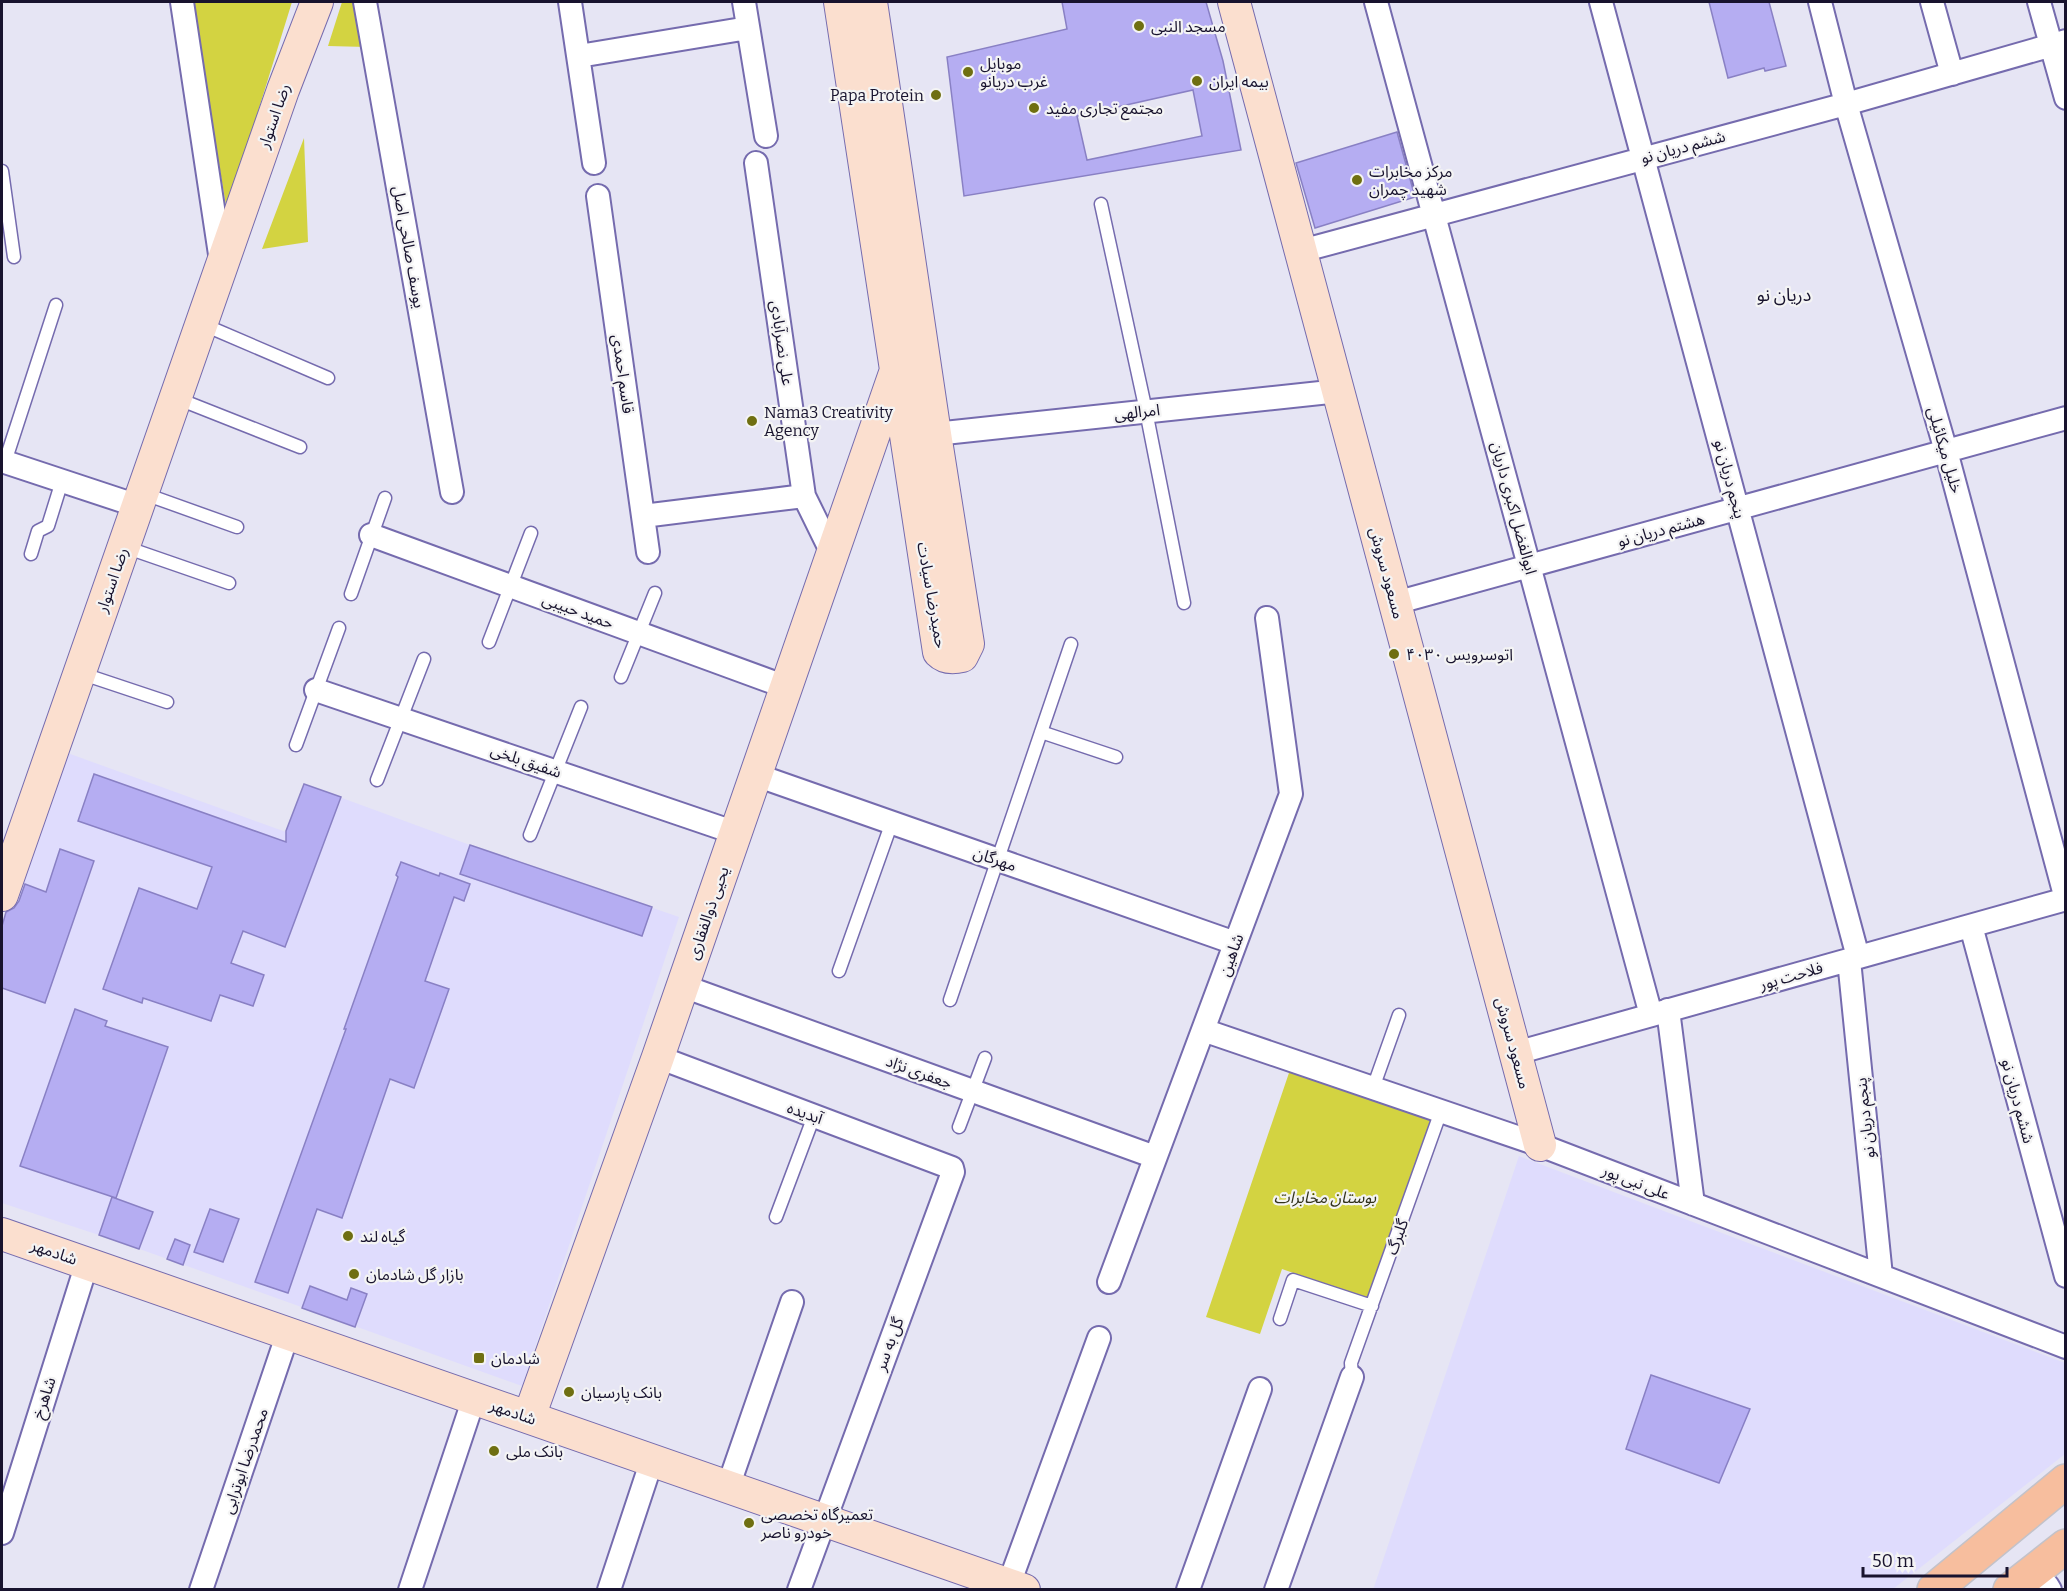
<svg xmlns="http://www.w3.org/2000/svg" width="2067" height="1591" viewBox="0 0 2067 1591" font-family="Bitter,'Noto Sans Arabic',serif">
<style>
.built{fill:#dfdcfd}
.green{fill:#d3d341}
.building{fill:#b5adf2;stroke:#8980c4;stroke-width:1.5;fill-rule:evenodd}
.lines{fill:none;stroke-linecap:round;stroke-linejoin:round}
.lane-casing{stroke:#756bae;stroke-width:15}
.street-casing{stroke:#756bae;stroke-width:26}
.secondary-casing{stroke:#756bae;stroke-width:34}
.primary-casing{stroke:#c3c2c9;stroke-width:36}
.lane{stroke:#fff;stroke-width:12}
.street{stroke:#fff;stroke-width:22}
.secondary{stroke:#fbdfcf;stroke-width:32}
.primary{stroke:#f7be9e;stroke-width:33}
.poi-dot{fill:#6f6f11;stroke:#f4f4f4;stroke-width:2}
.labels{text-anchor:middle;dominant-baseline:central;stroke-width:4.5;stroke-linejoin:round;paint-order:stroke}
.poi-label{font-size:16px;fill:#18132e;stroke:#f4f4f4;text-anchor:start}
.street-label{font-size:16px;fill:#18132e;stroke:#f4f4f4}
.park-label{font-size:16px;font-style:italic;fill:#32321b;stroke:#f4f4f4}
.neighbourhood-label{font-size:18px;fill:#18132e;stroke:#f4f4f4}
</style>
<rect width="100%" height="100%" fill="#e6e5f4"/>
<!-- built -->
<path class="built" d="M62 751 286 832 304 784 470 845 679 917 522 1386 120 1242 2 1203V926Z
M1519 1156 2065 1363V1454L1893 1589 1373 1590Z"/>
<!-- green -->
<path class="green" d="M191 2H292L227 211Z
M342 2H358L367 47 328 46Z
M304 138 308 242 262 249Z
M1292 1064 1432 1117 1368 1299 1282 1269 1260 1334 1206 1317Z"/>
<!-- building -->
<path class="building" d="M1062 2H1206L1223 61 1241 150 964 196 947 57 1067 29ZM1193 90 1202 136 1087 160 1077 116Z
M1709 2H1769L1786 66 1765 71 1764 68 1728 78Z
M1397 132 1415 197 1315 228 1296 163Z
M94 774 286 842V831L304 784 341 797 285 947 243 931 231 963 264 975 253 1006 220 995 211 1021 143 998 142 1003 103 989 139 888 197 909 212 867 78 821Z
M470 845 652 907 642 936 460 874Z
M60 849 94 861 45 1003 2 988V926L6 912 14 908 19 901 25 884 46 892Z
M401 862 439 876 440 873 470 884 464 901 454 897 425 981 449 989 414 1088 390 1079 342 1218 317 1209 288 1293 255 1282 346 1029H344L398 877 396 875Z
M75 1009 107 1021 105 1026 168 1047 116 1198 20 1166Z
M112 1197 153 1212 139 1249 99 1235Z
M210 1209 239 1219 223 1262 194 1252Z
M175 1239 190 1245 183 1265 167 1259Z
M310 1286 347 1300 351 1288 367 1294 355 1327 302 1308Z
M1651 1375 1750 1409 1719 1483 1626 1449Z"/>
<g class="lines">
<defs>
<path id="lane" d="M2 171 14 257
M1101 204 1146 411 1184 603
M202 324 328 378
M176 398 300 447
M5 462 56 305
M142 493 237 527
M125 547 229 583
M31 554 38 531 48 526 62 481
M351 594 385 498
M489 642 531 533
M80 673 167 702
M621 677 655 593
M1041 732 1116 757
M296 745 339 628
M377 780 424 659
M530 835 581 707
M839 971 892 822
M950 1000 1071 644
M1373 1088 1399 1015
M959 1127 985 1058
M776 1217 814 1116
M1280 1319 1293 1280 1372 1306
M1352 1377 1351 1363 1441 1111"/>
<path id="street" d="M182 2 221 261
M365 2 452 492
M570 2 594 163
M744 2 766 136
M1376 2 1651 1015
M1601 2 1858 957
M1820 2 1846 104 1946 451 2066 899
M1932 2 1952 74
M2039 2 2066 98
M579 56 748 28
M756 163 804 496 832 553
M598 196 648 552
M1301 251 1846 104 2066 41
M935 434 1339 391
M2 461 138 506
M643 516 804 496
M371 535 786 687
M1395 603 2066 418
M316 690 736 833
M756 775 1235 943
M1971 926 2066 1276
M1849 960 1881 1276
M683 986 1155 1157
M1668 1010 1693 1204
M1203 1030 1540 1145 2066 1347
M1516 1053 2066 899
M658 1057 952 1168 953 1172 799 1590
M1109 1282 1291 794 1267 618
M728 1487 792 1302
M2 1533 87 1263
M1009 1584 1099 1338
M2015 1588 2028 1583 2038 1582 2047 1585 2050 1590
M201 1590 288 1333
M410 1590 474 1398
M609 1590 652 1460
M1188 1590 1260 1389
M1276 1590 1352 1377"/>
<path id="secondary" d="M840 2 939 652C946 659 954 658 962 656L968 644 935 434 871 2
M1234 2 1540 1145
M2 895 283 90 317 2
M2 1234 1024 1590
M529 1417 658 1057 895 373"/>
<path id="primary" d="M1934 1590 2066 1481
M2010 1590 2066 1546"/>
</defs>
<!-- lane casing -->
<use href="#lane" class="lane-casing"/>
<!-- street casing -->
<use href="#street" class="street-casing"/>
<!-- secondary casing -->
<use href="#secondary" class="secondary-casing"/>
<!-- primary casing -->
<use href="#primary" class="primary-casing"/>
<!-- lane -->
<use href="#lane" class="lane"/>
<!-- street -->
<use href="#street" class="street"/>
<!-- secondary -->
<use href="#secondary" class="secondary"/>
<!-- primary -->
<use href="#primary" class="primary"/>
</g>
<!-- markers -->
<g class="poi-dot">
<circle cx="1139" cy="26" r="6"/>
<circle cx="968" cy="72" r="6"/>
<circle cx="1197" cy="81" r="6"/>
<circle cx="936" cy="95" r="6"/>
<circle cx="1034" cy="108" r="6"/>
<circle cx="1357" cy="180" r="6"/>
<circle cx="752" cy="421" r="6"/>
<circle cx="1394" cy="654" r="6"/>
<circle cx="348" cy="1236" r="6"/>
<circle cx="354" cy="1274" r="6"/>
<rect x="473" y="1352" width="12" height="12" rx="3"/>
<circle cx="569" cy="1392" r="6"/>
<circle cx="494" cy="1451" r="6"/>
<circle cx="749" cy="1523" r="6"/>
</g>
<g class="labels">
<!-- poi labels -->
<g class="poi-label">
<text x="1151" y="26">مسجد النبی</text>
<text x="980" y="63">موبایل<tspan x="980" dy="18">غرب دریانو</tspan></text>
<text x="1209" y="81">بیمه ایران</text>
<text x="924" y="95" text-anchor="end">Papa Protein</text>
<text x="1046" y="108">مجتمع تجاری مفید</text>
<text x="1369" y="171">مرکز مخابرات<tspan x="1369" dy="18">شهید چمران</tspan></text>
<text x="764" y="412">Nama3 Creativity<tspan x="764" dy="18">Agency</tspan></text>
<text x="1406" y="654">اتوسرویس ۴۰۳۰</text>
<text x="360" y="1236">گیاه لند</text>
<text x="366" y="1274">بازار گل شادمان</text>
<text x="491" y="1358">شادمان</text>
<text x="581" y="1392">بانک پارسیان</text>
<text x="506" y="1451">بانک ملی</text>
<text x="761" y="1514">تعمیرگاه تخصصی<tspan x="761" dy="18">خودرو ناصر</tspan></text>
</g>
<!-- street labels -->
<g class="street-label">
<text transform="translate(274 116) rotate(-71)">رضا استوار</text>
<text transform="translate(1683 147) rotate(-15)">ششم دریان‌ نو</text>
<text transform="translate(409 247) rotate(80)">یوسف صالحی اصل</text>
<text transform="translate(782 343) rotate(82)">علی نصرآبادی</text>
<text transform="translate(623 374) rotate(82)">قاسم احمدی</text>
<text transform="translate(1137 412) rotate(-6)">امرالهی</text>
<text transform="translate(1945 450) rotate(74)">خلیل میکائیلی</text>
<text transform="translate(1730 479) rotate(75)">پنجم دریان‌ نو</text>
<text transform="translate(1514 508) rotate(75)">ابوالفضل اکبری داریان</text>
<text transform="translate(1661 530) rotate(-15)">هشتم دریان‌ نو</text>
<text transform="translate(1387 573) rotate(75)">مسعود سروش</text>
<text transform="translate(112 580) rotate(-71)">رضا استوار</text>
<text transform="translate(932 595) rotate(80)">حمیدرضا سیادت</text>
<text transform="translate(578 611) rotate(20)">حمید حبیبی</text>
<text transform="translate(526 761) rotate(19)">شفیق بلخی</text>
<text transform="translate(995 859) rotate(19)">مهرگان</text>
<text transform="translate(708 913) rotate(-71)">یحیی ذوالفقاری</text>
<text transform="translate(1231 955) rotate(-70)">شاهین</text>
<text transform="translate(1791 976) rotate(-16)">فلاحت پور</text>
<text transform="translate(1513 1043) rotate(75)">مسعود سروش</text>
<text transform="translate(919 1072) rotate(20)">جعفری نژاد</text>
<text transform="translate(2018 1101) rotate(75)">ششم دریان نو</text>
<text transform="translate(805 1113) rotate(20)">آبدیده</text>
<text transform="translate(1865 1118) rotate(-96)">پنجم دریان‌ نو</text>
<text transform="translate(1636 1182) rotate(21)">علی نبی پور</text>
<text transform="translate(1397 1237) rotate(-70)">گلبرگ</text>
<text transform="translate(54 1252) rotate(19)">شادمهر</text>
<text transform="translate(889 1344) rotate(-70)">گل به سر</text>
<text transform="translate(44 1398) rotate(-72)">شاهرخ</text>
<text transform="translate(513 1412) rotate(19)">شادمهر</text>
<text transform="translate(245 1461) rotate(-71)">محمدرضا ابوترابی</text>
</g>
<!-- park labels -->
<g class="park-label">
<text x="1325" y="1197">بوستان مخابرات</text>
</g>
<!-- neighbourhood labels -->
<g class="neighbourhood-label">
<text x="1784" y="295">دریان نو</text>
</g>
</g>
<!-- border -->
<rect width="2067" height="1591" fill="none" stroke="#18132e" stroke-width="6"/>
<!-- scale -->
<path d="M1863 1567v9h144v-9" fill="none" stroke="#18132e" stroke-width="3"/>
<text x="1872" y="1567" font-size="18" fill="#18132e" stroke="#f4f4f4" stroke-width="4.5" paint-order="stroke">50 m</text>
</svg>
